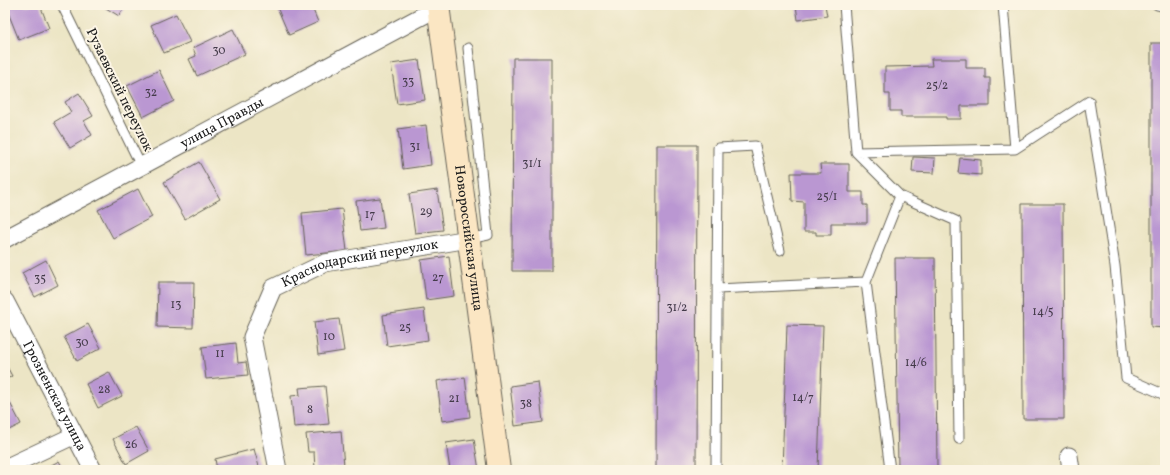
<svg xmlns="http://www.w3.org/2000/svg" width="1170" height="475" viewBox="0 0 1170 475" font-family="Vollkorn,serif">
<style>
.building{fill:#ba97d2}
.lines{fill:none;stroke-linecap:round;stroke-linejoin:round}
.service-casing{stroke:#656257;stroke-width:11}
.minor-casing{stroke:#656257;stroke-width:19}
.secondary-casing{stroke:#656257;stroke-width:24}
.service{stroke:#fff;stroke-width:9}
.minor{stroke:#fff;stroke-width:17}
.secondary{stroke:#fbe6c3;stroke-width:22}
.labels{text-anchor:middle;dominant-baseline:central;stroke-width:4;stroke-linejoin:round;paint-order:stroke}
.number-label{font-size:12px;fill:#443b4a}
.street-label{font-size:14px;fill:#1c1c1c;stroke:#fcf5e5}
</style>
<rect width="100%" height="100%" fill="#fcf5e5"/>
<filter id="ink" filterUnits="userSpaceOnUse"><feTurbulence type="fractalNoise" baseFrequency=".025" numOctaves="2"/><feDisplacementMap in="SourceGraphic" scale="8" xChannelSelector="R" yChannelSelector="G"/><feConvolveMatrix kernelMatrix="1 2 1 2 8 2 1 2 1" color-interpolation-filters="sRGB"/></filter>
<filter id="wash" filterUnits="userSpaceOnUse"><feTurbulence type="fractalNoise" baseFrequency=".012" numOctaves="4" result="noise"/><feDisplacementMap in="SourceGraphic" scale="16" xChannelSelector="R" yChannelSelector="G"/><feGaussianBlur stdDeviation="0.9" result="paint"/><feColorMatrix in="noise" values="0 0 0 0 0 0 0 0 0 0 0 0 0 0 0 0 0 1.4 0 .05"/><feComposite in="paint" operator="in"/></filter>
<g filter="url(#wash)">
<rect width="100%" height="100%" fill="#ece5c5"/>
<g id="blocks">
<!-- building -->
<path class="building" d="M5 5H40L49 28 19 40Z
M101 5H126L119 16Z
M276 5H311L318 22 289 35Z
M796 5H825L827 16 798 20Z
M176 14 190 42 164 53 151 25Z
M233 29 245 54 197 76 189 59 196 56 193 48Z
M1151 43H1165V328L1151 327Z
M513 58H552V271H512Z
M931 59H966V68H985V78H990V106H961V119H946V117H901V111H890V94H885V67L932 66Z
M419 60 425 100 397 104 391 64Z
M159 70 174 101 143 117 127 86Z
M79 93 93 116 84 121 92 135 70 148 54 122 71 112 65 102Z
M426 125 431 165 403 169 398 129Z
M657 145H697L696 470H656Z
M913 157 935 158 934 173 912 172Z
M960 158 981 160V175L958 173Z
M199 162 220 199 185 219 164 182Z
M820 164H849V192H863V205H867V223H831V235H816V232H804V202L792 201 791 173H821Z
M138 189 152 217 113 238 98 210Z
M437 190 443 230 415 233 409 194Z
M380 198 384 228 360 231 356 201Z
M1022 204H1063L1064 419H1023Z
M342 209 347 251 306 255 302 213Z
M449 256 454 296 426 300 421 260Z
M895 258H935L937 468 898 469Z
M46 260 58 285 35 297 22 273Z
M158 282H194L193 328 157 327Z
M424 309 428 340 387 346 383 315Z
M339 319 344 351 318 355 314 322Z
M88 324 101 348 77 361 64 337Z
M787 325 823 326 818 470H782Z
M236 343 238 363 246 362 248 375 206 379 202 347Z
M5 363 12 376 5 380Z
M109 372 122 396 98 408 86 384Z
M465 377 470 417 442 421 437 381Z
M538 382 543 422 515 426 510 386Z
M325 386 329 424 294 427 291 396 300 395 299 388Z
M8 399 21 424 5 432V401Z
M136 427 149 451 126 464 113 439Z
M341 431 344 466 315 469 314 452H308L306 434Z
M474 439 479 470H450L446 443Z
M254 449 260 470H217L215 459Z
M59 461 64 470H42Z"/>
</g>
</g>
<g filter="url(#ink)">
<use href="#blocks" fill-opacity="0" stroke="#656257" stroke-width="1"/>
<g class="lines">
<defs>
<path id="service" d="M62 5 141 166
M844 5 856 152 900 196 956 221 959 439
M1157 5 1165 7
M468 48 488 235 469 239
M1015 149 1089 101 1115 266 1126 378 1165 395
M856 152 1015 149 1003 5
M717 289 866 282
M716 470 718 148 755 146 780 251
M890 470 866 282 900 196"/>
<g id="minor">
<path id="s1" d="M5 239 439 7"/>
<path id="s2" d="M5 301 93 470"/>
<path d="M1069 456 1071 470"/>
<path d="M5 468 75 435"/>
<path id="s3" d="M278 470 252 337 273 288 325 263 469 239"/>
</g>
<g id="secondary">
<path id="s4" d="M438 5 499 470"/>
</g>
</defs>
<!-- service casing -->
<use href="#service" class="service-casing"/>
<!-- minor casing -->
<use href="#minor" class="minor-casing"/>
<!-- secondary casing -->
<use href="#secondary" class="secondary-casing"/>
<!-- service -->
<use href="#service" class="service"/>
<!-- minor -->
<use href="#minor" class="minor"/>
<!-- secondary -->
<use href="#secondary" class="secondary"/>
</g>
</g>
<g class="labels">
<!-- number labels -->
<g class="number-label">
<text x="219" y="51">30</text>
<text x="408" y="82">33</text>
<text x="937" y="86">25/2</text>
<text x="151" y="93">32</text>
<text x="415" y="147">31</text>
<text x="532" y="164">31/1</text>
<text x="827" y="197">25/1</text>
<text x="426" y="212">29</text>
<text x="370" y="215">17</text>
<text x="438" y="278">27</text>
<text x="40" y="279">35</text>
<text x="176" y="305">13</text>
<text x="677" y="308">31/2</text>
<text x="1043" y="312">14/5</text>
<text x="405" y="328">25</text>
<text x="329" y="337">10</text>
<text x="82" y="343">30</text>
<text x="220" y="354">11</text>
<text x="916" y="363">14/6</text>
<text x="104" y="390">28</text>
<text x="803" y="398">14/7</text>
<text x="454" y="399">21</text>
<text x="526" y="404">38</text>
<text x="310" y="410">8</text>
<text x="131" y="445">26</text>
</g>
<!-- street labels -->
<g class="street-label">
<text transform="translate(119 90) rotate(64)">Рузаевский переулок</text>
<text stroke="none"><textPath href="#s1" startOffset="246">улица Правды</textPath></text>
<text stroke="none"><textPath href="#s4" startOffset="235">Новороссийская улица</textPath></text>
<text stroke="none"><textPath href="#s3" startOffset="280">Краснодарский переулок</textPath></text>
<text stroke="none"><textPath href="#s2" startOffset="107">Грозненская улица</textPath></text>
</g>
</g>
<!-- margin -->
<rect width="1170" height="475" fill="none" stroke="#fcf5e5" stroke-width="20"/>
</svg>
